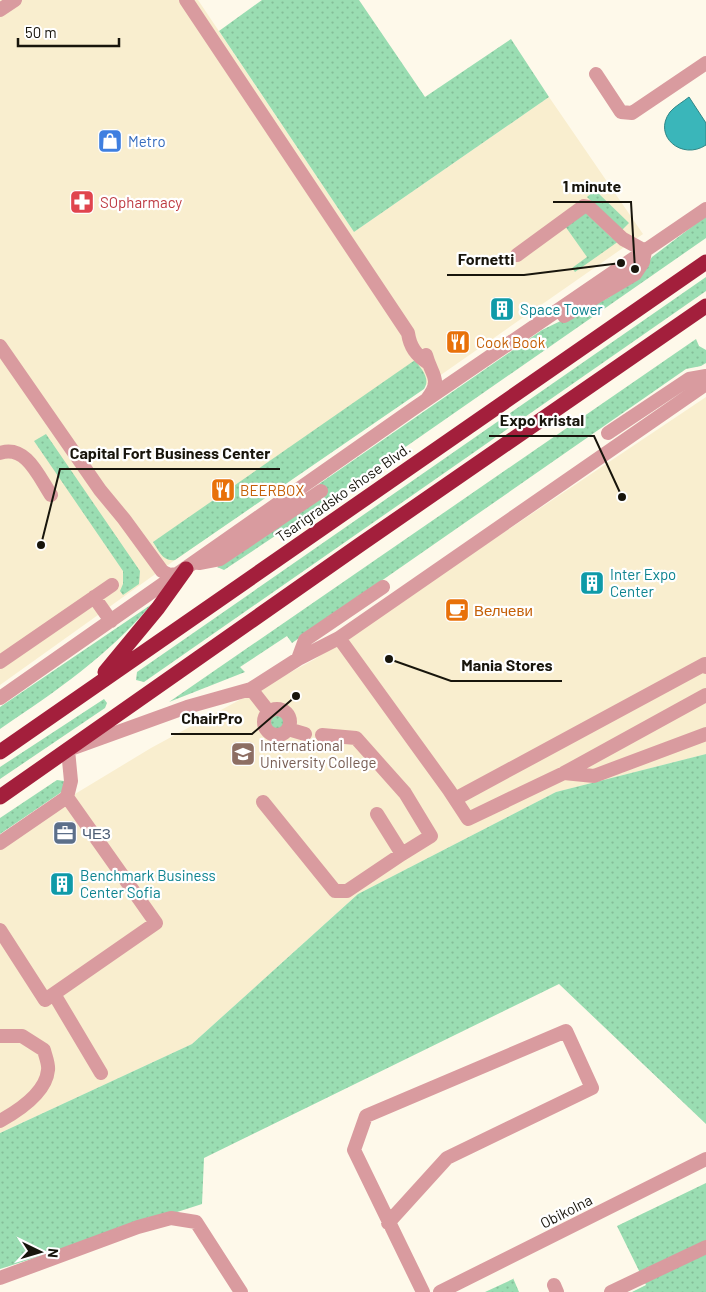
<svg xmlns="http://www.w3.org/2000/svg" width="706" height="1292" viewBox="0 0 706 1292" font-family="Barlow,sans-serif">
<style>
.built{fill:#f9eecf}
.grass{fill:url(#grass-dots)}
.water{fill:#3ab6ba;stroke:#308686}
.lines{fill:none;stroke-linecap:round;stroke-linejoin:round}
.minor{stroke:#d99b9f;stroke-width:14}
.highway{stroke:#a31f3c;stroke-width:15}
.labels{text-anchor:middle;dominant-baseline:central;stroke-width:4.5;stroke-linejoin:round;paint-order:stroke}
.shop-label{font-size:15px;fill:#366cbe;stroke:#fff;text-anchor:start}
.health-label{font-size:15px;fill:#be3a42;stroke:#fff;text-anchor:start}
.culture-label{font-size:15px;fill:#0d838f;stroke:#fff;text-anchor:start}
.food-label{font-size:15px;fill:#c56008;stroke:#fff;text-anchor:start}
.street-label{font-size:15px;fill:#18150c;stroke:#fff}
.education-label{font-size:15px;fill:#785e54;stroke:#fff;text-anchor:start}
.service-label{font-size:15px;fill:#4e5e75;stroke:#fff;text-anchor:start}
.leader{fill:none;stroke:#18150c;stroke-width:2}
.callout-dot{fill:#18150c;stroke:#fff;stroke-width:2}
.callout-label{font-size:16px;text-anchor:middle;font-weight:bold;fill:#18150c;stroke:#fff;stroke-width:4.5;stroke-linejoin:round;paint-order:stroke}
</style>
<defs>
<pattern id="grass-dots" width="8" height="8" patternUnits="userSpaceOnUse" patternTransform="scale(1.25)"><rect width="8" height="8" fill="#9addb2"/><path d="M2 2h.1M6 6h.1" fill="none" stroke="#84bd98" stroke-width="1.8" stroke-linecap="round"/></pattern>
</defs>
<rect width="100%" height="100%" fill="#fef9ea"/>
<!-- built -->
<path class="built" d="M0 0H198L354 232 549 97 643 234 175 560 0 685Z
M706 397V754L556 792 358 894 192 1044 0 1133V845L70 797 151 748 315 659Z"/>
<!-- grass -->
<path class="grass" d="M262 0H359L425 97 511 39 549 97 354 232 219 31Z
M595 190 629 223 621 231 587 197Z
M585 212 611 237 619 241 575 272 572 268 587 257 565 226Z
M706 216V238L335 496 224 570 217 567 325 494 319 484 542 330 608 298 640 275 652 257Z
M706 277V291L144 682 136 680 137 672Z
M696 339 699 346 706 350V363L701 366 686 369 292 643 287 636 240 667 245 672 169 702Z
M415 360C421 369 431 378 424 389L175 560C163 562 159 551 153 542Z
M46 434 140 571 139 584 123 595 120 591 123 584V571L34 441Z
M152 604C105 658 59 689 0 729V707Z
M104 699 107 703 105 708 0 779V767Z
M270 722a8 8 0 1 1 16 0a8 8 0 1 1-16 0Z
M706 754V1124L559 984 204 1158 202 1204 0 1269V1133L192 1044 358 894 556 792Z
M57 780 64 781 63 791 0 834V818Z
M706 1183V1292H632L646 1285 617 1226Z
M513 1278 519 1292H485L513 1279Z"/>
<!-- water -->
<path class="water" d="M689 97 706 123V145C682 161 652 136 670 112 675 106 683 102 689 97Z"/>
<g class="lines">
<!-- minor -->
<path class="minor" d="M186 0 408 333C410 347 416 355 428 363
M0 10 15 0
M596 74 621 112 632 113 706 63
M517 255 584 206 589 207 623 239 645 251 643 262 635 274 564 316
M0 346 100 490 124 519 162 571 169 575 178 574
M426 355C431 375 443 379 427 399
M608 433 689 379 706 376
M0 453C26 444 39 477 51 495
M199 563 220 559 321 491
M94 597 111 621
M339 638 449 790 468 819 564 773 594 776 706 734
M298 659 305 640 383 587
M0 662 112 585
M251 689 269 712
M0 698 413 409 706 209
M264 722a13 13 0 1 1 26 0a13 13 0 1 1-26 0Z
M288 729 305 734
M322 735 356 738 405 793 431 836 402 854 377 814
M564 773 706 695
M455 799 705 664 706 667
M263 802 335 891H347L402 854
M0 843 67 797 71 781 68 750 187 707 251 689 298 659 339 638 706 384
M0 930 45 1000 156 923 67 797
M54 994 101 1073
M0 1036H22L44 1050C45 1055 49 1064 48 1070 46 1093 18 1111 0 1121
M388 1223 447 1158 592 1088 566 1031 366 1116 354 1150 423 1292
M0 1278 138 1227 171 1218 196 1222 241 1292
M554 1285 557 1292
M440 1292 706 1159
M611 1292 706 1247"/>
<!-- highway -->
<path class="highway" d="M105 672 158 608 186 569
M0 752 706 262
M0 797 361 544 706 306"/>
</g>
<!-- icons -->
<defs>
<symbol id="shop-square" viewBox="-11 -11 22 22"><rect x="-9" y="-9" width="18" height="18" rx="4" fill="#3f7fe0" stroke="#fff"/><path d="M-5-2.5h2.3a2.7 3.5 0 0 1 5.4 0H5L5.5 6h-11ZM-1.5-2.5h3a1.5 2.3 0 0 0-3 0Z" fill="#fff"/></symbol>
<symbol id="pharmacy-square" viewBox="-11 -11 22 22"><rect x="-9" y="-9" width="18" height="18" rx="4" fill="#e0444e" stroke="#fff"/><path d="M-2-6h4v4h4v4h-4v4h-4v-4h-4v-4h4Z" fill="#fff"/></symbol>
<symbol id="building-square" viewBox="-11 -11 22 22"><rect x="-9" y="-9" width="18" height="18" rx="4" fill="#0f9aa8" stroke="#fff"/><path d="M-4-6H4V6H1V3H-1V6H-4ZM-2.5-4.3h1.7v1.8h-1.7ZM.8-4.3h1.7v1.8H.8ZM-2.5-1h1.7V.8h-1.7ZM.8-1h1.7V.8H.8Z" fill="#fff"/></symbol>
<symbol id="restaurant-square" viewBox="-11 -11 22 22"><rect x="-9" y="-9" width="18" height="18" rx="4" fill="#e8710a" stroke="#fff"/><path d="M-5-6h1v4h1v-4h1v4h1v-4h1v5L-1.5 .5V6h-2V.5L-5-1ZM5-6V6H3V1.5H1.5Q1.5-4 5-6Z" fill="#fff"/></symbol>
<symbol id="cafe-square" viewBox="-11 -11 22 22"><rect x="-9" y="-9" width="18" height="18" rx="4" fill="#e8710a" stroke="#fff"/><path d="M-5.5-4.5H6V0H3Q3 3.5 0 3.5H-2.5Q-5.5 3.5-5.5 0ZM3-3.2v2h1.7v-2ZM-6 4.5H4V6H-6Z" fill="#fff"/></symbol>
<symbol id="university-square" viewBox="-11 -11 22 22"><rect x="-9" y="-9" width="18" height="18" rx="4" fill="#8d6e63" stroke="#fff"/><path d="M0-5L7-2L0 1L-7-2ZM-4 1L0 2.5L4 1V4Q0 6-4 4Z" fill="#fff"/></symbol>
<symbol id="office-square" viewBox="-11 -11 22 22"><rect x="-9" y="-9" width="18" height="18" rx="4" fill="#5c6f8a" stroke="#fff"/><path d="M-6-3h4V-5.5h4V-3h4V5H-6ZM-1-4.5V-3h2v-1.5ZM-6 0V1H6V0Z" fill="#fff"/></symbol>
</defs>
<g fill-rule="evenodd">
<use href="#shop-square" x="96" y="127" width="28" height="28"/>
<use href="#pharmacy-square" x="68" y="188" width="28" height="28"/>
<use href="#building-square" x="488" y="295" width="28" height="28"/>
<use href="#restaurant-square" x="444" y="328" width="28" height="28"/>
<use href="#restaurant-square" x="209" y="476" width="28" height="28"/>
<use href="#building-square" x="578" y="569" width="28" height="28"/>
<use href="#cafe-square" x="443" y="596" width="28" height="28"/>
<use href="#university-square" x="229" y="740" width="28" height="28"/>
<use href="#office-square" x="51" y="819" width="28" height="28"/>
<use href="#building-square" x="48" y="870" width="28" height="28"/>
</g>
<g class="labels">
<!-- shop labels -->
<g class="shop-label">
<text x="128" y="141">Metro</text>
</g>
<!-- health labels -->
<g class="health-label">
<text x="100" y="202">SOpharmacy</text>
</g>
<!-- culture labels -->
<g class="culture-label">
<text x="520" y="309">Space Tower</text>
<text x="610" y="574">Inter Expo<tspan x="610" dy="17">Center</tspan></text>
<text x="80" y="875">Benchmark Business<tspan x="80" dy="17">Center Sofia</tspan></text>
</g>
<!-- food labels -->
<g class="food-label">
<text x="476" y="342">Cook Book</text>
<text x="240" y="490">BEERBOX</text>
<text x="474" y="610">Велчеви</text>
</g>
<!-- street labels -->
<g class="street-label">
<text transform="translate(343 492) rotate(-35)">Tsarigradsko shose Blvd.</text>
<text transform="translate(566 1211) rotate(-27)">Obikolna</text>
</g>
<!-- education labels -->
<g class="education-label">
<text x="260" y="745">International<tspan x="260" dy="17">University College</tspan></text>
</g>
<!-- service labels -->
<g class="service-label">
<text x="82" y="833">ЧЕЗ</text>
</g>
</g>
<!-- callouts -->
<path class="leader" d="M635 269L631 202H553M621 263L524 275H447M622 497L594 436H489M41 545L60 469H280M389 659L451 681H562M296 696L252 734H171"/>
<g class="callout-dot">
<circle cx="635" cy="269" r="5"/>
<circle cx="621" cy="263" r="5"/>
<circle cx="622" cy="497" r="5"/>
<circle cx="41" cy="545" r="5"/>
<circle cx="389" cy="659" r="5"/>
<circle cx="296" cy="696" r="5"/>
</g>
<g class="callout-label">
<text x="592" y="192">1 minute</text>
<text x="486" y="265">Fornetti</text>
<text x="542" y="426">Expo kristal</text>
<text x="170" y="459">Capital Fort Business Center</text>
<text x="507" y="671">Mania Stores</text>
<text x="212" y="724">ChairPro</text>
</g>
<!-- north arrow -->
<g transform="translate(40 1252) rotate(95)" stroke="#ffffff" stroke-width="4" paint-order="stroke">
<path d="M0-4L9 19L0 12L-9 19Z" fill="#18150c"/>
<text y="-8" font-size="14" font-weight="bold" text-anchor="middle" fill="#18150c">N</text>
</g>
<!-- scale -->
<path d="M18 38v8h101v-8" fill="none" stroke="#18150c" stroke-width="2.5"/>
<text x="25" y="38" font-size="15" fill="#18150c" stroke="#ffffff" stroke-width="4" paint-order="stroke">50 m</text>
</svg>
